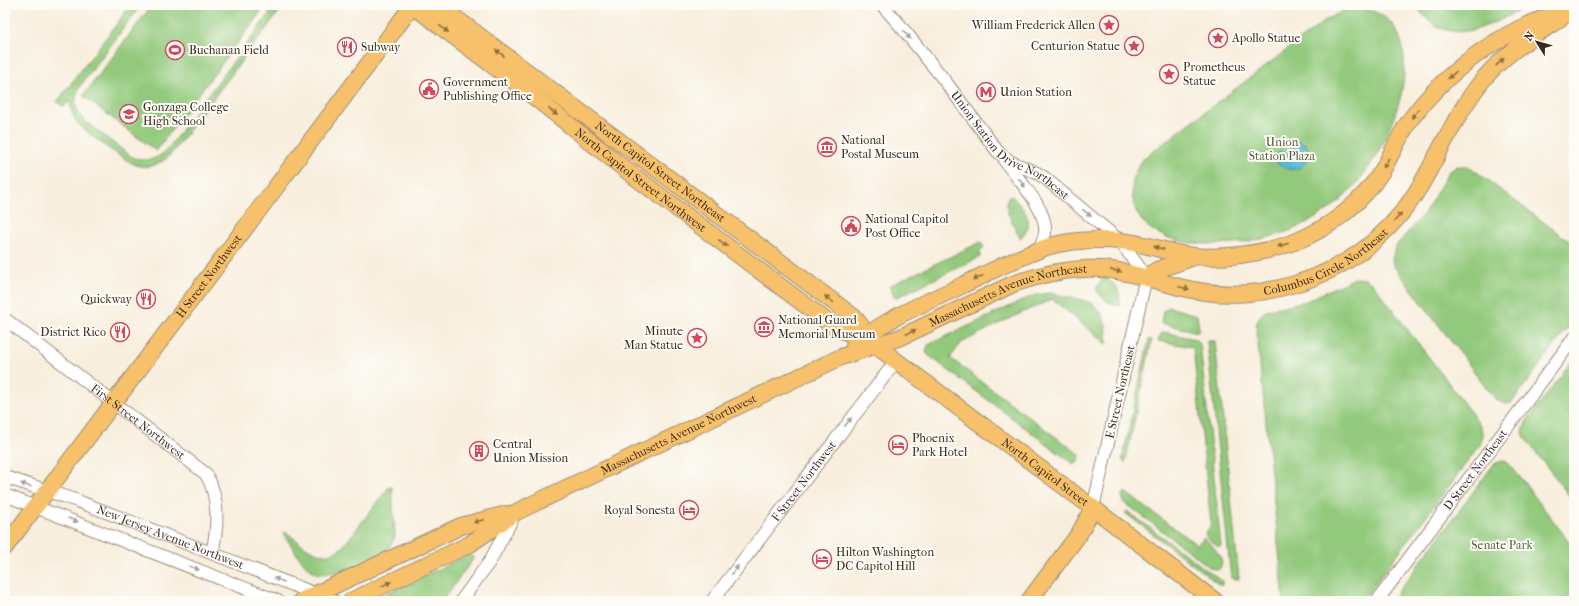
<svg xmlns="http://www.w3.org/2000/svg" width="1579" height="606" viewBox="0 0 1579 606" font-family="'IM FELL French Canon',serif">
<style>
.green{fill:#92c97b;stroke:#667a4c}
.water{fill:#56b8d5;stroke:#48717a}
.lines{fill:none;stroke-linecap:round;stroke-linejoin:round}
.minor-casing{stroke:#9a8c7e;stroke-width:14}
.major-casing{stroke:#9a8c7e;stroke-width:18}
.minor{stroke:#fff;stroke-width:12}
.major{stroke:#f6c16b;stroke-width:16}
.oneway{fill:#8f6e41}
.oneway2{fill:#a79f9a}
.labels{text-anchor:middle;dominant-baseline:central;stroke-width:4;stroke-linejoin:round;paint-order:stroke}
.poi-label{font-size:12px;fill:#3b2a1e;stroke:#fdfcf7;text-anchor:start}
.park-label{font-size:12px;fill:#555a3a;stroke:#fdfcf7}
.street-label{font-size:12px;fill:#3b2a1e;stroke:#fdfcf7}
</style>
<rect width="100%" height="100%" fill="#fdfcf7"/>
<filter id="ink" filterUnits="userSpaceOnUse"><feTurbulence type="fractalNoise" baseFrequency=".025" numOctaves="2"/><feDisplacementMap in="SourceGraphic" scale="8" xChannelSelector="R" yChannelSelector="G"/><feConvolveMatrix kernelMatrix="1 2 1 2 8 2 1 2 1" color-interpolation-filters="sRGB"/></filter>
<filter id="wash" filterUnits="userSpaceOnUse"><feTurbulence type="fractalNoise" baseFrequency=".012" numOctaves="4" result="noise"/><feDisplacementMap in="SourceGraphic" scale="16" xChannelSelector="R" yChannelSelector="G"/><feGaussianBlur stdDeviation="0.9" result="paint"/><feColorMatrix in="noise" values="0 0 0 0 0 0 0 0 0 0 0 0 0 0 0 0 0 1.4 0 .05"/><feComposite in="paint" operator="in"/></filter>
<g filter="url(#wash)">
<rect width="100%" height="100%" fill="#f8eedd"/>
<!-- green -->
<path class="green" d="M131 5H141L81 85C73 97 74 111 85 121L129 155C142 163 155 161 166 151L276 5H284L172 153C163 163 152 168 139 166 127 163 83 131 76 121 72 114 70 108 70 100L64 107 57 102Z
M152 5H266L156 151 83 96Z
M1417 5H1530C1502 18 1465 44 1435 25 1427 20 1421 14 1417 5Z
M1355 8C1388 10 1403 30 1404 61 1406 87 1397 111 1387 134 1375 162 1356 189 1331 208 1318 217 1304 225 1289 231 1249 247 1142 259 1133 200 1130 184 1134 171 1144 158L1325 21 1344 10Z
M1458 166 1470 167 1574 245V319L1516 397 1511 403 1505 404 1496 400 1393 265 1392 260 1395 247 1426 211 1449 171Z
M1012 196C1023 209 1038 223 1020 238L1006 209 1008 208 1006 204 1008 198Z
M981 242 984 247 980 251V257L895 298 889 286Z
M1355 278 1365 279 1373 284 1478 422C1483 431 1484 436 1480 445L1362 601H1284L1256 325 1259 317 1267 310 1306 301Z
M1102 279C1118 281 1120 292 1120 306 1109 305 1102 298 1096 289Z
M1047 293C1056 293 1060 296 1068 297 1076 299 1089 300 1095 306 1106 316 1108 330 1107 344L1052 299 1006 320 961 343 950 358 1080 455 1077 463H1072L928 355 926 352 928 345 1032 296Z
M1169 307 1197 315 1199 329 1198 332 1161 323 1163 311Z
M1164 332 1195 339 1200 344 1221 546 1218 547 1205 535 1211 524 1193 347 1158 341 1161 334Z
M1149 339 1152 340 1125 463 1122 460Z
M1207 341H1215L1239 579H1234L1231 578Z
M1574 358V502L1525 438 1523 432 1526 422Z
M1502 461 1507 462 1512 467 1574 548V601H1391L1491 468 1494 464Z
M389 487H392L395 536C392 543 389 549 383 554 375 561 325 578 316 573 302 566 293 547 284 535V533L286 532C304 546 325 567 345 544Z
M1125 492 1197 545 1204 537C1210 544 1230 561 1218 570L1211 568 1124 502 1122 496Z
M1127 511 1222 581V584L1221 586 1125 513Z
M470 554 473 556 474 558 442 601H370Z"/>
<!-- water -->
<path class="water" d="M1298 139 1302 144 1305 143C1316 163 1294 179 1277 163L1278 162 1274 156 1281 151 1284 155 1288 153 1292 155 1291 150 1294 147 1291 144Z"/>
</g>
<g filter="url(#ink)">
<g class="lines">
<defs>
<g id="minor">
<path id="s1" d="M882 5 899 24 945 81 998 152 1011 162 1037 173 1045 178 1071 200 1120 241 1146 277 1093 508"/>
<path d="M1005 161C1018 180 1048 209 1045 233 1044 239 1041 245 1038 251"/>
<path id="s2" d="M5 319 206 474C220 498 218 527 212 553"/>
<path id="s3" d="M5 477 75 500 334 601"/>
<path d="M5 495 278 601"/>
<path d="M461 601 490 561 516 512"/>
<path id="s4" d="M712 601 896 361"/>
<path id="s5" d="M1377 601 1574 338"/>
</g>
<g id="major">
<path id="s6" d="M412 5 523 88 626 170 833 326 875 345 1093 508 1215 601"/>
<path id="s7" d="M438 5 855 318 874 344"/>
<path d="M1146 277 1157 270 1194 257"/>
<path d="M854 346C885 318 926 303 963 285 990 272 1018 257 1047 247 1070 240 1097 239 1121 241 1142 243 1161 250 1182 254 1216 261 1264 254 1297 241 1331 227 1362 203 1382 171 1392 154 1399 136 1410 120 1446 71 1502 30 1560 13"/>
<path id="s8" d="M5 547 413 5"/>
<path d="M301 601 461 526 507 514"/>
<path id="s9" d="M351 601 470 544 516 512 841 357 901 337 1013 284C1042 274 1071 267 1102 269 1128 271 1153 280 1179 287 1219 297 1255 296 1295 284 1348 268 1392 234 1420 186 1442 149 1458 109 1486 76 1511 48 1544 30 1574 9"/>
<path d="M1029 601 1079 534 1093 508"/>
</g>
</defs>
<!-- minor casing -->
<use href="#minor" class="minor-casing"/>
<!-- major casing -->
<use href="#major" class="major-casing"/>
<!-- minor -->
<use href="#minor" class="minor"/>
<!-- major -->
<use href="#major" class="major"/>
</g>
<!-- one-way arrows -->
<defs><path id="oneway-solid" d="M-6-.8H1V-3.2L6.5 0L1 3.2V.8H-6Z"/></defs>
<g class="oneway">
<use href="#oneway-solid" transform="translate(444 29) rotate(37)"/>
<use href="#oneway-solid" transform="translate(500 53) rotate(-143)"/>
<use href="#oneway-solid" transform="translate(1500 62) rotate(-43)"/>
<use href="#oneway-solid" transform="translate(1452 75) rotate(139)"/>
<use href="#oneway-solid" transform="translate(553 112) rotate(38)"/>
<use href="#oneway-solid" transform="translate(1415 114) rotate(128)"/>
<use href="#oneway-solid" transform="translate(1386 163) rotate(119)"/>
<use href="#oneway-solid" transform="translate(1398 217) rotate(-51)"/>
<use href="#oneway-solid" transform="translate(723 243) rotate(37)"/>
<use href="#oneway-solid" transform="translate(1283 245) rotate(163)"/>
<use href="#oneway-solid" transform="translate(1159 248) rotate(-165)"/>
<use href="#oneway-solid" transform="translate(1116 271) rotate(11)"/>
<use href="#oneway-solid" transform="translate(978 278) rotate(154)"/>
<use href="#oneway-solid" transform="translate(1184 288) rotate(14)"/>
<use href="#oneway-solid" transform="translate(829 299) rotate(-143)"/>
<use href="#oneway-solid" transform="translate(911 332) rotate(-25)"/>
<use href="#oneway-solid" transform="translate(479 521) rotate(166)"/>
<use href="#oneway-solid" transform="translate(386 584) rotate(-26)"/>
</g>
<g class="oneway2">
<use href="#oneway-solid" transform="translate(907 35) rotate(51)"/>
<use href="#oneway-solid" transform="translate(1022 183) rotate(53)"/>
<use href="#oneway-solid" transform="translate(1087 213) rotate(40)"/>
<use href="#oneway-solid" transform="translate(848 422) rotate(-52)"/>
<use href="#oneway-solid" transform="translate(26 485) rotate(-161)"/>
<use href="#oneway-solid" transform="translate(73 520) rotate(21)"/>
<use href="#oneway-solid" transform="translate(194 568) rotate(21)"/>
<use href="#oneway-solid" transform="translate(735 570) rotate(-53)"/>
<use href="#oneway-solid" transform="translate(279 580) rotate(-158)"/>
</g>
</g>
<!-- icons -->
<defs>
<symbol id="sight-ring" viewBox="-11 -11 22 22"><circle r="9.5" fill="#fdfcf7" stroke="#d1495b" stroke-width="1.5"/><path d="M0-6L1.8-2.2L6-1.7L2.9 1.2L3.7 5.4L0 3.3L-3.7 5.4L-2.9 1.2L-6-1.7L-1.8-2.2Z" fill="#d1495b"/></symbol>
<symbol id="restaurant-ring" viewBox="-11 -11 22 22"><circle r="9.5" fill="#fdfcf7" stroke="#d1495b" stroke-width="1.5"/><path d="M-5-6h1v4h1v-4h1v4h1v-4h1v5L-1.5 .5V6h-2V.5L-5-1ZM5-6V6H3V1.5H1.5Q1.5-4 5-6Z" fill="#d1495b"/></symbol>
<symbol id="stadium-ring" viewBox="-11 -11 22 22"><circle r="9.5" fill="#fdfcf7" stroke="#d1495b" stroke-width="1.5"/><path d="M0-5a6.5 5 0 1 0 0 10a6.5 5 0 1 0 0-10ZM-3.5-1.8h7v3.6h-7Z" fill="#d1495b"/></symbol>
<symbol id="civic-ring" viewBox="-11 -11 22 22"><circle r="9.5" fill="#fdfcf7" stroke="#d1495b" stroke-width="1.5"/><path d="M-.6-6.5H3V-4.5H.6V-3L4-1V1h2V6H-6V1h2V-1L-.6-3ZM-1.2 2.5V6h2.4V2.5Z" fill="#d1495b"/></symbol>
<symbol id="metro-ring" viewBox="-11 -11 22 22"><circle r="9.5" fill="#fdfcf7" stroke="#d1495b" stroke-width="1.5"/><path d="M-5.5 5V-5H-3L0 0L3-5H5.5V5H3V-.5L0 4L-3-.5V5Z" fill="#d1495b"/></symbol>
<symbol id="school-ring" viewBox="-11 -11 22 22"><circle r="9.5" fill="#fdfcf7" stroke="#d1495b" stroke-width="1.5"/><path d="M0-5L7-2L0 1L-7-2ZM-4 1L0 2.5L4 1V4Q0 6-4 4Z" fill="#d1495b"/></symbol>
<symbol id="museum-ring" viewBox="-11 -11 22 22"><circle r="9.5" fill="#fdfcf7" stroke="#d1495b" stroke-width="1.5"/><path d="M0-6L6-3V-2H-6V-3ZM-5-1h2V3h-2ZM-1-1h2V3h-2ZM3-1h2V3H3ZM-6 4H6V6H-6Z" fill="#d1495b"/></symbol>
<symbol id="hotel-ring" viewBox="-11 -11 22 22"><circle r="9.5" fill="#fdfcf7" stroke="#d1495b" stroke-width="1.5"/><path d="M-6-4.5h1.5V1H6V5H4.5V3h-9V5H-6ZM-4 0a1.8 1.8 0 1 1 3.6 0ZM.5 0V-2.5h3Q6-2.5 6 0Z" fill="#d1495b"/></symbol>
<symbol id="building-ring" viewBox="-11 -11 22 22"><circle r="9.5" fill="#fdfcf7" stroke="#d1495b" stroke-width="1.5"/><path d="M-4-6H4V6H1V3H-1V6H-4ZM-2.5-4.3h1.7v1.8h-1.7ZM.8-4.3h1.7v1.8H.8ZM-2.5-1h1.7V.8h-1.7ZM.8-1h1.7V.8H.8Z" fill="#d1495b"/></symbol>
</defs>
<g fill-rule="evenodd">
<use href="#sight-ring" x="1098" y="14" width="22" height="22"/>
<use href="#sight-ring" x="1207" y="27" width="22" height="22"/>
<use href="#sight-ring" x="1123" y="35" width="22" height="22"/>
<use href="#restaurant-ring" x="336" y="36" width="22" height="22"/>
<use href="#stadium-ring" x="164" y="39" width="22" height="22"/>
<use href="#sight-ring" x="1158" y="63" width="22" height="22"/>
<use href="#civic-ring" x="418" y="78" width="22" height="22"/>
<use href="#metro-ring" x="975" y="81" width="22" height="22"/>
<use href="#school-ring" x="118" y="103" width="22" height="22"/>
<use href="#museum-ring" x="816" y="136" width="22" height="22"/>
<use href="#civic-ring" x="840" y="215" width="22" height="22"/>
<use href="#restaurant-ring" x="135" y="288" width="22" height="22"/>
<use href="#museum-ring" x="753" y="316" width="22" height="22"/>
<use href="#restaurant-ring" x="109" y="321" width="22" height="22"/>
<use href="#sight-ring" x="686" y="327" width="22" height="22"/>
<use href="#hotel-ring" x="887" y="434" width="22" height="22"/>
<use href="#building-ring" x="468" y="440" width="22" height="22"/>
<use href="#hotel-ring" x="678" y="499" width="22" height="22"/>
<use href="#hotel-ring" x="811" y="548" width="22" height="22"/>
</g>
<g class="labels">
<!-- poi labels -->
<g class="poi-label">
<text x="1095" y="25" text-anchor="end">William Frederick Allen</text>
<text x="1232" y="38">Apollo Statue</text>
<text x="1120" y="46" text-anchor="end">Centurion Statue</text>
<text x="361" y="47">Subway</text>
<text x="189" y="50">Buchanan Field</text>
<text x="1183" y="67">Prometheus<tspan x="1183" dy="14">Statue</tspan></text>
<text x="443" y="82">Government<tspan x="443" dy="14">Publishing Office</tspan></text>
<text x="1000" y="92">Union Station</text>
<text x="143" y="107">Gonzaga College<tspan x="143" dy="14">High School</tspan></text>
<text x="841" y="140">National<tspan x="841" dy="14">Postal Museum</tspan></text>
<text x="865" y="219">National Capitol<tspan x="865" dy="14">Post Office</tspan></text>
<text x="132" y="299" text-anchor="end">Quickway</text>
<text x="778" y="320">National Guard<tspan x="778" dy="14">Memorial Museum</tspan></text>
<text x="683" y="331" text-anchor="end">Minute<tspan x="683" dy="14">Man Statue</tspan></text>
<text x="106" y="332" text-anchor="end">District Rico</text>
<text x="912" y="438">Phoenix<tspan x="912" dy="14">Park Hotel</tspan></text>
<text x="493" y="444">Central<tspan x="493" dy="14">Union Mission</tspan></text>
<text x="675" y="510" text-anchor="end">Royal Sonesta</text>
<text x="836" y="552">Hilton Washington<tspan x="836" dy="14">DC Capitol Hill</tspan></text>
</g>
<!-- park labels -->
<g class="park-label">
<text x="1282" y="142">Union<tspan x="1282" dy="14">Station Plaza</tspan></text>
<text x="1502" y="545">Senate Park</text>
</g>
<!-- street labels -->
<g class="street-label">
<text stroke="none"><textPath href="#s1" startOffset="192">Union Station Drive Northeast</textPath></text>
<text stroke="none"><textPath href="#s7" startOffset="278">North Capitol Street Northeast</textPath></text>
<text stroke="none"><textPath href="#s6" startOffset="288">North Capitol Street Northwest</textPath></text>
<text stroke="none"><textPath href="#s9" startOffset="1060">Columbus Circle Northeast</textPath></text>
<text stroke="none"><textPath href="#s8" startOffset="339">H Street Northwest</textPath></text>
<text stroke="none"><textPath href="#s9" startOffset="727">Massachusetts Avenue Northeast</textPath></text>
<text transform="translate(1120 392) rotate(-77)">E Street Northeast</text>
<text stroke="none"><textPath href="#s2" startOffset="168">First Street Northwest</textPath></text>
<text stroke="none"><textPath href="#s9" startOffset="368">Massachusetts Avenue Northwest</textPath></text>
<text stroke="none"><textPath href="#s5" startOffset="164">D Street Northeast</textPath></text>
<text stroke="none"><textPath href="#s6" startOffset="788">North Capitol Street</textPath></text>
<text stroke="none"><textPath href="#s4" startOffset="151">F Street Northwest</textPath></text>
<text stroke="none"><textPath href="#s3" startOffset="176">New Jersey Avenue Northwest</textPath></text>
</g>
</g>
<!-- margin -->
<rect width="1579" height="606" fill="none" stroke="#fdfcf7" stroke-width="20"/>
<!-- north arrow -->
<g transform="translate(1537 42) rotate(307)" stroke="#fdfcf7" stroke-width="3" paint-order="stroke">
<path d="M0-3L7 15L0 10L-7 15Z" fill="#3b2a1e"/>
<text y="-6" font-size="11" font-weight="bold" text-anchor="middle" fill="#3b2a1e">N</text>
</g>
</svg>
